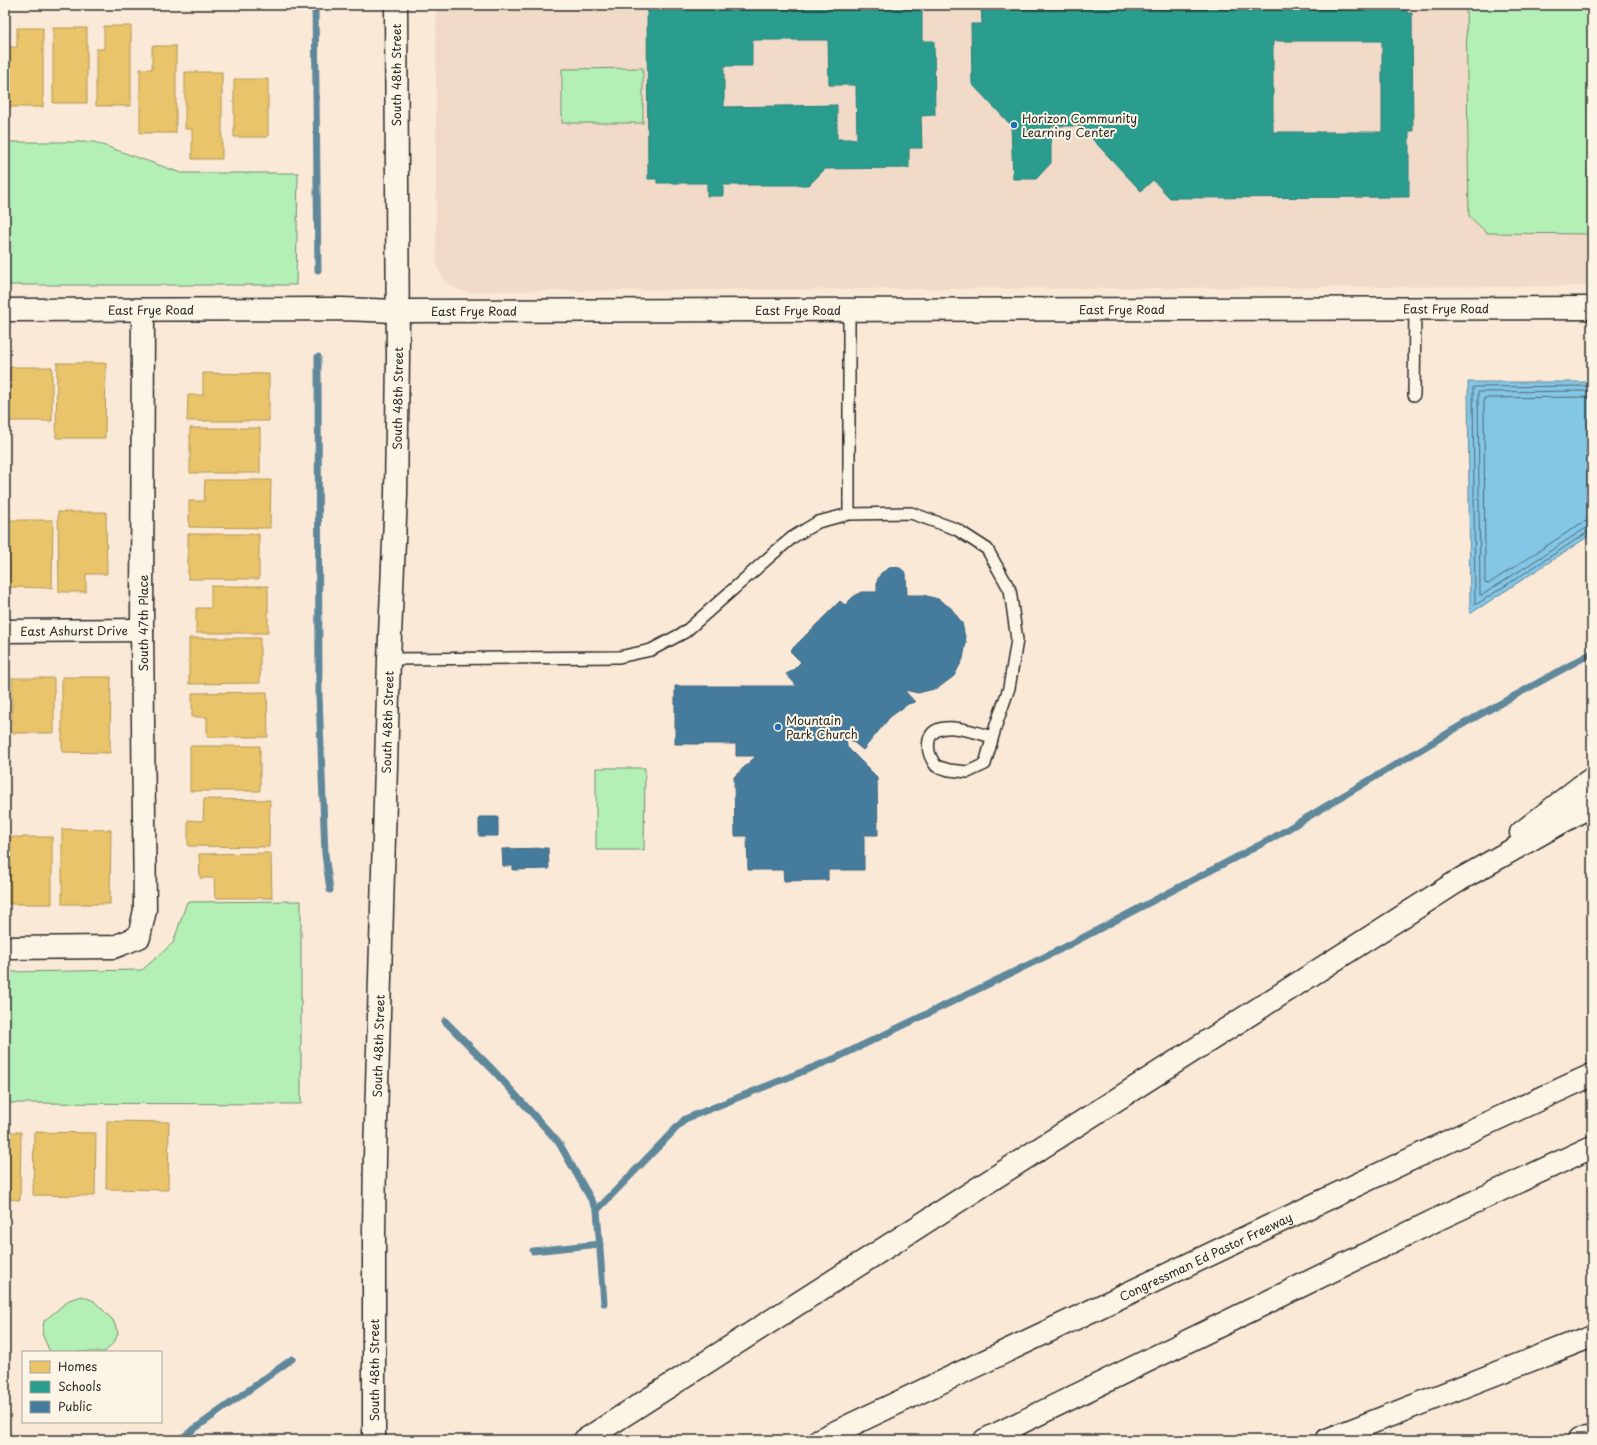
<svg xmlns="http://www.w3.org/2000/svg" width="1597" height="1445" viewBox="0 0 1597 1445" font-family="'Playpen Sans',sans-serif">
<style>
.built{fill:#f2dac9}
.green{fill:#b4f0b5;stroke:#708e70}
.water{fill:#84c6e5;stroke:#60889b}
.homes{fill:#e9c46a;stroke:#b09657}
.schools{fill:#2a9d8f;stroke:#2a7b71;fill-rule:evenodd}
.public{fill:#457b9d;stroke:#3d637b}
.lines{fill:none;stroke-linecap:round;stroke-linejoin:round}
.shore{stroke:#4f6975;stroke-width:1}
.stream{stroke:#60889b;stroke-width:7}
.lane-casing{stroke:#2b2b2b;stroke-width:14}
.street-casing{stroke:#2b2b2b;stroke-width:25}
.secondary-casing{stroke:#2b2b2b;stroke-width:25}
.highway-casing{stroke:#2b2b2b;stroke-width:25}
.lane{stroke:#fcf5e5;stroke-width:11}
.street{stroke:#fcf5e5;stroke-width:22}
.secondary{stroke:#fcf5e5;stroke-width:22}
.highway{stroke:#fcf5e5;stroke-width:22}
.poi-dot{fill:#1f6fb2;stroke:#fcf5e5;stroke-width:1.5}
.labels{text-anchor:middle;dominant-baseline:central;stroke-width:4;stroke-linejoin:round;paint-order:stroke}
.street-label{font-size:12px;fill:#2b2b2b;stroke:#fcf5e5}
.poi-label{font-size:12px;fill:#2b2b2b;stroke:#fcf5e5;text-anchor:start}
</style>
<rect width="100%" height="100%" fill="#fbe9d8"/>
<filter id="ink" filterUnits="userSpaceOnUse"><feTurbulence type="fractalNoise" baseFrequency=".025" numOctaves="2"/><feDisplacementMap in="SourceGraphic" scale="8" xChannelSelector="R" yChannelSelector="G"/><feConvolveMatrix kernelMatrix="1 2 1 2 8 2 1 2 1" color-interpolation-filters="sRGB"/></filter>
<g filter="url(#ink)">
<!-- built -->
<path class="built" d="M436 5H1592V286L486 291 470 293 455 289 444 280 437 267 436 246Z"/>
<!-- green -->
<path class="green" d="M1466 5H1592V234L1487 233 1469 216Z
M643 68V123H562V69Z
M5 142H94L181 173H298L296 285H5Z
M596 768H645L644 850H596Z
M301 901V1104L5 1103V972L142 970 173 943 187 902Z
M82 1296 94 1301 113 1320 118 1333 115 1341 105 1352H50L42 1334 44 1321 69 1300Z"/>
<!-- water -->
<path class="water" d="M1468 382H1592V534L1470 614Z"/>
<!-- homes -->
<path class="homes" d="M104 26H131V106H96V49H104Z
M17 28H43V107H6V47H17Z
M53 28H87V103H53Z
M152 46H176V133H140V69H152Z
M185 72H222V159H192V129H185Z
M234 79H268V137H234Z
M57 363H106L105 438H56Z
M10 367H52V421H10Z
M203 373 269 374V421H187L188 395H203Z
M190 428H260V473H190Z
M205 480H271L270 528 189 527V501H204Z
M58 512H106L107 574H86V592H59Z
M10 520H53L52 588 9 587Z
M188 534H259V579H188Z
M211 586H268V633H196V608H211Z
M189 638H260V683L189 684Z
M62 677H111L110 753 62 752Z
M12 678H54V733H12Z
M267 692 268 737H207V717H192V693Z
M190 746H260V791H190Z
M204 799 270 800 269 847 188 846V820L203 821Z
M62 829 111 830 110 904H62Z
M9 837H52V904H9Z
M271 853 272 898H215L214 878H200L199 854Z
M107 1121 169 1122 168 1190 106 1189Z
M5 1132H21L20 1200 5 1199Z
M34 1132 96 1133 95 1196 33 1195Z"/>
<!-- schools -->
<path class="schools" d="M749 5H922V41H934L935 115 921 116 922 148H909V168L825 169 809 185H723V196H707V183H657V179H648L647 10H656V7H749ZM752 40H828L829 85H856L857 139H837V105L724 107V66H752Z
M981 5H1407V13H1412L1413 131H1409V197L1170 198 1153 180 1141 191 1080 126H1051V163L1036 179H1013L1011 125 972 84 971 24H982ZM1273 41H1382V132H1273Z"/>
<!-- public -->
<path class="public" d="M891 567 900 568 906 573 907 595H923L938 599 951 608 962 623 966 642 963 659 954 676 938 688 918 693 904 690 915 702 908 704 890 717 863 750 846 736 847 747 877 777 878 835H864V870H828V880L784 881 783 870H748L747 836H735L734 777 756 756H736V744H675V686H797L786 674 792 671 801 662 790 651 840 601 845 605 853 597 861 592H877V581L881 573Z
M479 817H498V836H479Z
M548 848 549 869 513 870V866H503L502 849Z"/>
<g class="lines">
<!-- shore -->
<path class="shore" d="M1592 386 1473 387 1475 604H1477L1588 532 1592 531
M1592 391 1478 392 1480 595H1482L1586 528 1592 526
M1592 397 1484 398 1485 583 1488 584 1583 522 1592 520"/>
<!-- stream -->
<path class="stream" d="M315 5 318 270
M318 357 319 696 325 854 330 890
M445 1021 494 1071 559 1143 597 1210
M533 1251 600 1244
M604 1303 597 1210 685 1119 836 1058 1061 949 1271 839 1465 723 1592 653
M179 1440 292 1359"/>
<defs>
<path id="lane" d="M849 311V514
M1414 395 1415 309
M389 659 619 657 651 650 685 632 775 552 793 537 818 522 849 514 911 513 956 529 987 549 1010 590 1017 640 1009 688 996 725 985 764 968 772 949 770 936 766C930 757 927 751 929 740 935 717 978 733 992 737"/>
<g id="street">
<path id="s1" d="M398 311 1592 308"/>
<path id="s2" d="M5 631 142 630"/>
<path d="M5 948 114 947 139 937 145 910 142 630 143 310"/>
</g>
<g id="secondary">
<path id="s3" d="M5 310 341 309 398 311"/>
<path id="s4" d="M374 1440V1231L375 1156 389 659 396 495 398 357 396 5"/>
</g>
<g id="highway">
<path d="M1521 833 1580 787 1592 779"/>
<path d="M585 1440 1461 879 1592 805"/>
<path id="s5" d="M819 1440 1466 1133 1592 1075"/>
<path d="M985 1440 1440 1218 1592 1147"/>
<path d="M1327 1440 1592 1336"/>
<path d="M1580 1440 1592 1438"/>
</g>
</defs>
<!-- lane casing -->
<use href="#lane" class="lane-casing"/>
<!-- street casing -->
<use href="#street" class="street-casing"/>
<!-- secondary casing -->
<use href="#secondary" class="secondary-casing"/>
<!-- highway casing -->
<use href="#highway" class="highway-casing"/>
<!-- lane -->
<use href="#lane" class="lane"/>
<!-- street -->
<use href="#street" class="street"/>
<!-- secondary -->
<use href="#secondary" class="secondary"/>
<!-- highway -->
<use href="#highway" class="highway"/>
</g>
</g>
<!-- markers -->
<g class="poi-dot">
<circle cx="1014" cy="125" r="4"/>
<circle cx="778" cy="727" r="4"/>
</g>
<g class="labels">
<!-- street labels -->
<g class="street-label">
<text transform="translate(396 75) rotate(-90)">South 48th Street</text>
<text stroke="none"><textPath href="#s1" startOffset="1048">East Frye Road</textPath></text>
<text stroke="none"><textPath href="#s1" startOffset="724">East Frye Road</textPath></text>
<text stroke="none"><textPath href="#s3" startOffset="146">East Frye Road</textPath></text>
<text stroke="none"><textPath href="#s1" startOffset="76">East Frye Road</textPath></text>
<text stroke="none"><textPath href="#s1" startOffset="400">East Frye Road</textPath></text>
<text stroke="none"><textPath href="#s4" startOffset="1042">South 48th Street</textPath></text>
<text transform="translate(143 623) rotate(-90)">South 47th Place</text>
<text stroke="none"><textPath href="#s2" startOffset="69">East Ashurst Drive</textPath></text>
<text stroke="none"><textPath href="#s4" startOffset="718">South 48th Street</textPath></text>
<text stroke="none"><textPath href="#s4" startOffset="394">South 48th Street</textPath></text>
<text stroke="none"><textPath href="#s5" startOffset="428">Congressman Ed Pastor Freeway</textPath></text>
<text transform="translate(374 1370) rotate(-90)">South 48th Street</text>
</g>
<!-- poi labels -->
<g class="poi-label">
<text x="1022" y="118">Horizon Community<tspan x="1022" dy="14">Learning Center</tspan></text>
<text x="786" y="720">Mountain<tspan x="786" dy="14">Park Church</tspan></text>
</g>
</g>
<!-- margin -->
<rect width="1597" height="1445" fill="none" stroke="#fcf5e5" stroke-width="20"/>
<rect x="10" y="10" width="1577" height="1425" fill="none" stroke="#2b2b2b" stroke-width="1.5" filter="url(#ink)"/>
<!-- legend -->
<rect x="22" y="1351" width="140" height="72" fill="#fcf5e5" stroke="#a8a49b"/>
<rect x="30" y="1361" width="20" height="12" fill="#e9c46a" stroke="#a8a49b"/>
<text x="58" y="1371" font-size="12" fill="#2b2b2b">Homes</text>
<rect x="30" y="1381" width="20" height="12" fill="#2a9d8f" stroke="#a8a49b"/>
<text x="58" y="1391" font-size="12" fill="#2b2b2b">Schools</text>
<rect x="30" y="1401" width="20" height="12" fill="#457b9d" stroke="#a8a49b"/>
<text x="58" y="1411" font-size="12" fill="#2b2b2b">Public</text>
</svg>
